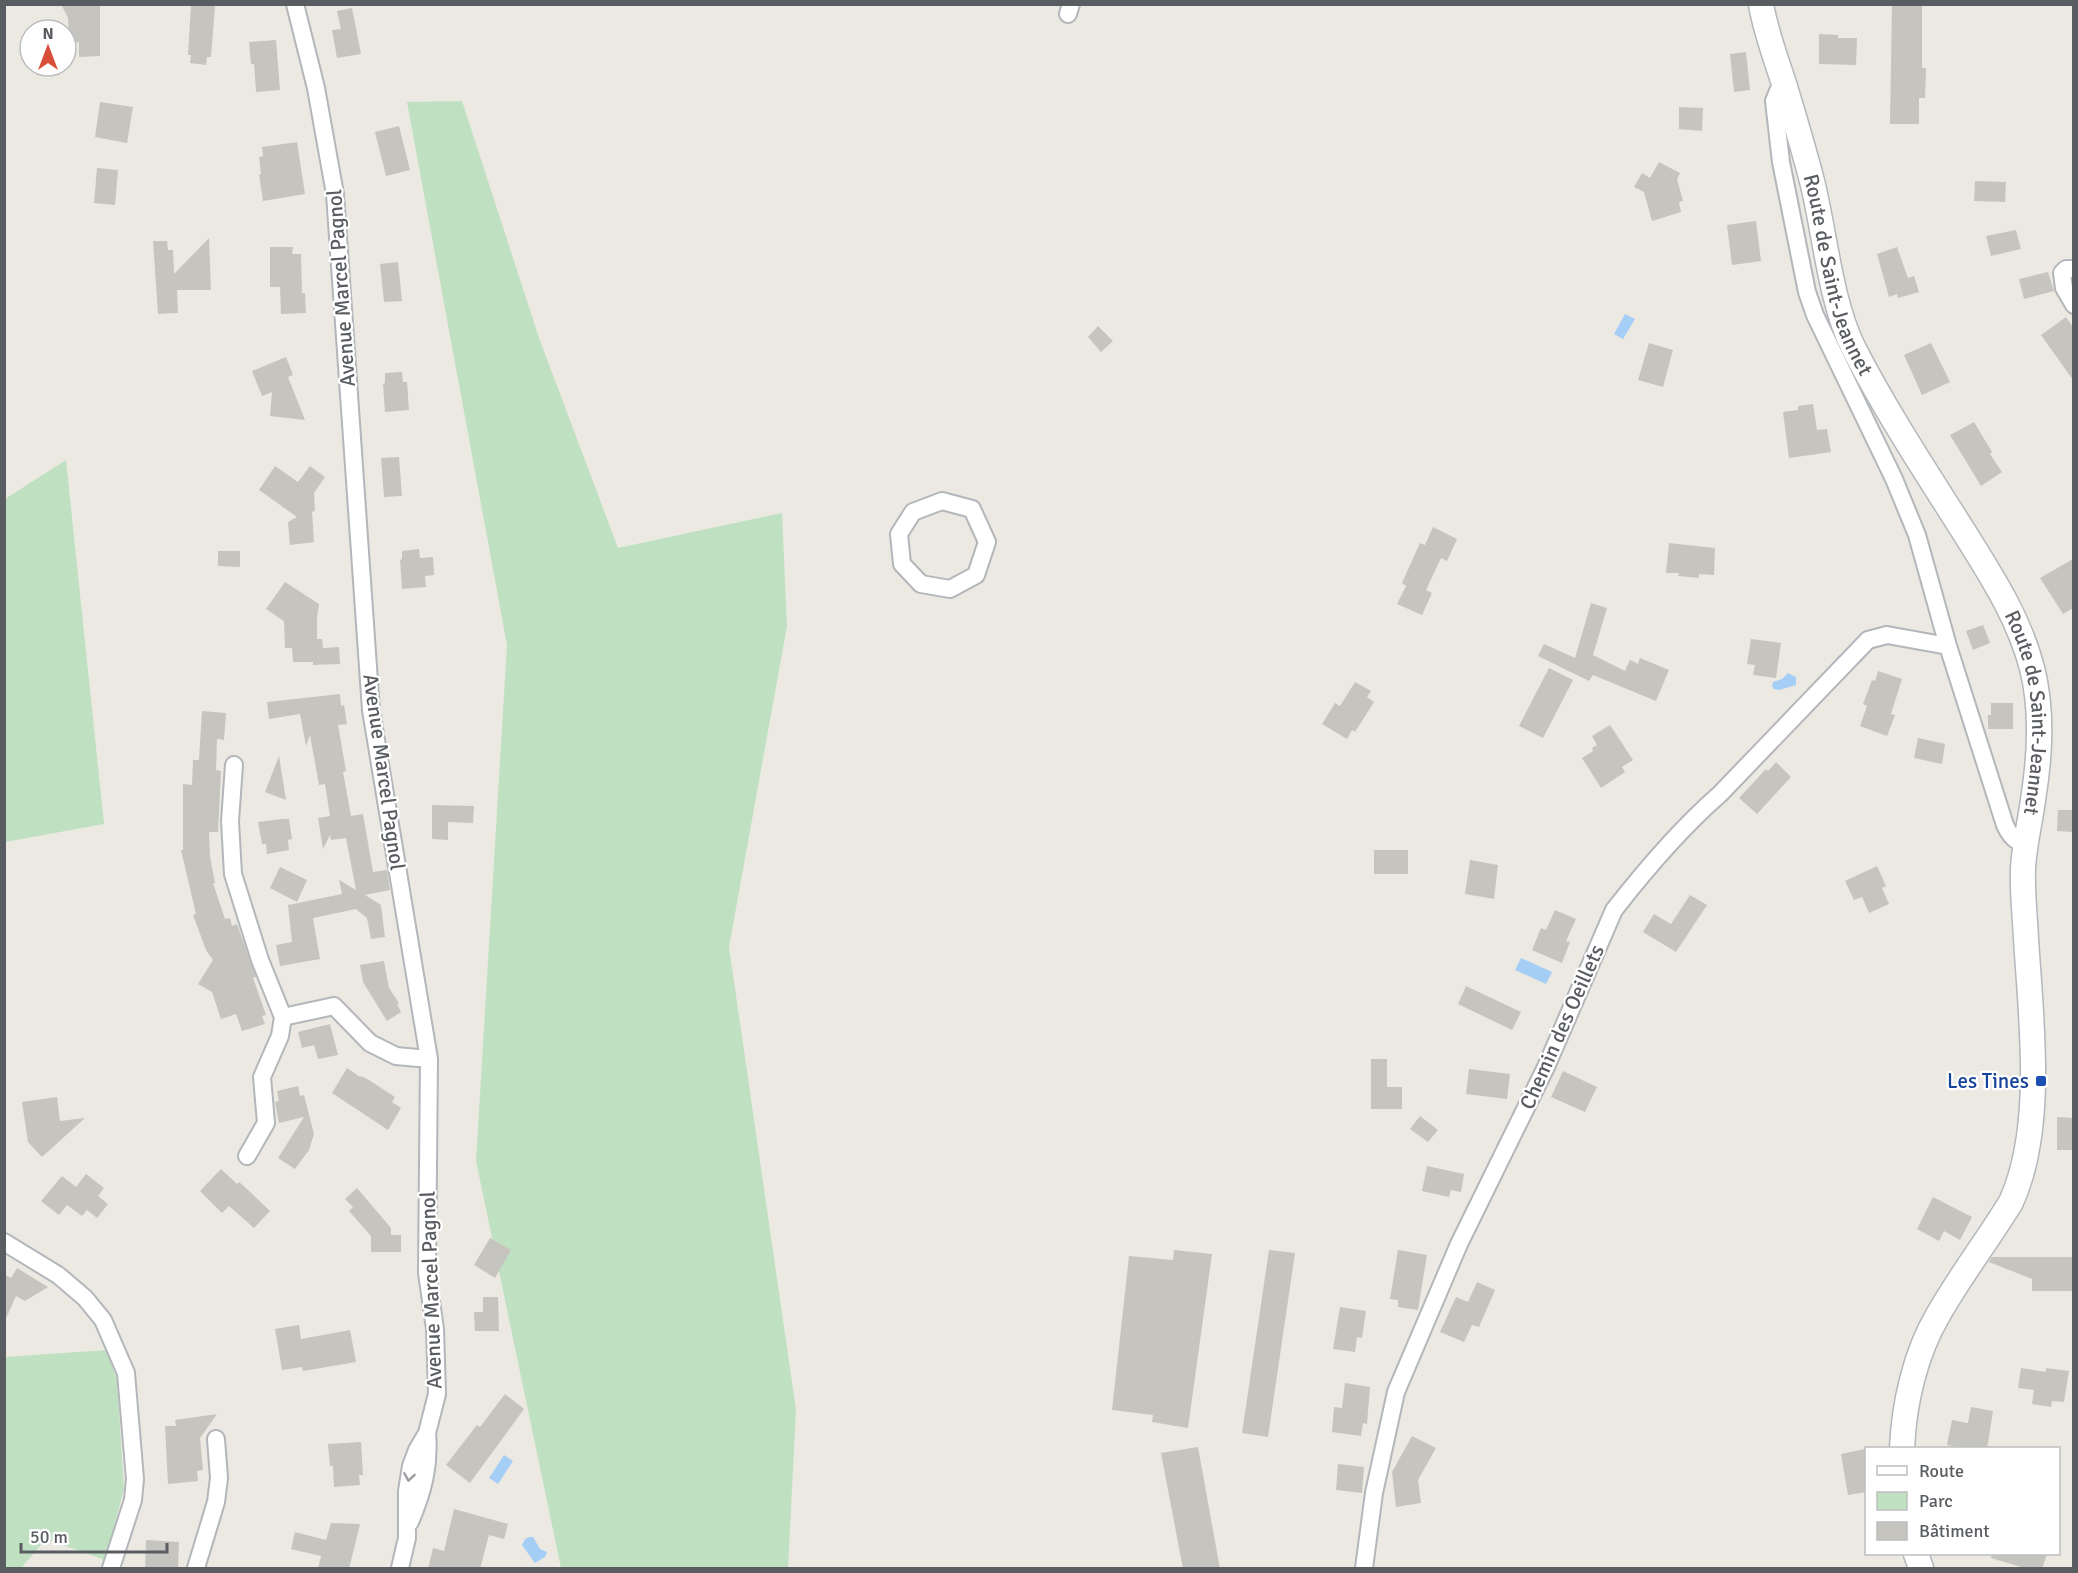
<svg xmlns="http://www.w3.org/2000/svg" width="2078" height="1573" viewBox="0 0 2078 1573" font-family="Signika,sans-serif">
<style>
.green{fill:#bfe1c1}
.water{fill:#a5cef7}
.building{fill:#c6c4be}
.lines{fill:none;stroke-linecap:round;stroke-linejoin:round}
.street-casing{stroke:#b3b6ba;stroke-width:20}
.secondary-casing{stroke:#b4b7bc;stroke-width:27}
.street{stroke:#fff;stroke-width:16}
.secondary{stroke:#fff;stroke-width:24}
.oneway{stroke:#9b9da0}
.transit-dot{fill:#1a4fb4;stroke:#fff;stroke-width:2}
.labels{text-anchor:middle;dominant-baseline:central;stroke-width:4.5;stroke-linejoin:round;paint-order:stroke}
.street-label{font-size:21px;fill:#595c60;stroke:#fff}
.transit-label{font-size:21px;fill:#164399;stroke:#fff;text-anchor:end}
</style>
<rect width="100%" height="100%" fill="#ebe9e1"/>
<!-- green -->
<path class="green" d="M462 101 539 338 618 548 782 513 787 626 729 947 796 1410 788 1568H561L476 1161 507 645 407 102Z
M66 460 104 824 5 842V499Z
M107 1350 117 1380 124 1489 105 1560 46 1539 21 1568H5V1357Z"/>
<!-- water -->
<path class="water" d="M1625 314 1635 319 1623 339 1614 334Z
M1788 673 1796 677V685L1779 690 1774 689 1772 686 1773 682 1782 679Z
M1521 958 1552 972 1546 984 1515 970Z
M504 1455 513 1461 498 1484 489 1478Z
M529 1537H533L540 1549 547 1552 545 1557 535 1563 522 1545 525 1539Z"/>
<!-- building -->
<path class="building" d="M61 4H100V56L79 57V42L69 44 68 18Z
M1892 4H1922V68H1926L1925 98H1919V124H1890Z
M191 5 215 6 211 57H207L206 65 190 63 191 55H188Z
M352 8 361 54 337 58 332 30 341 29 337 11Z
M1819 34 1838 35V38H1857L1856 65 1819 64Z
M276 40 280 90 256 92 254 64H251L249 42Z
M1746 52 1750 90 1734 92 1730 54Z
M100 102 133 107 127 143 95 137Z
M1679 107 1703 108 1702 131 1679 129Z
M399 126 410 170 386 176 375 132Z
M297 142 305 194 263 201 259 175 261 174 259 157 263 156 262 147Z
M1659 162 1680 173 1677 179 1683 201 1679 202 1681 212 1652 221 1644 192 1634 187 1642 173 1650 178Z
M97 168 118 170 115 205 94 203Z
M1975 181 2006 182 2005 202 1974 201Z
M1756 221 1761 261 1732 265 1727 225Z
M2016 230 2021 249 1991 256 1986 236Z
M209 238 211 290H177L178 313 158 314 153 241H167L168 250H173L174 274Z
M270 247H293L292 254H301L302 293H305L306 313 281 314 280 287H270Z
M1897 247 1908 278 1914 276 1919 292 1898 298 1897 294 1889 297 1877 254Z
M398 262 402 301 384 302 380 264Z
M2048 272 2054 291 2024 299 2019 279Z
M2066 317 2073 327V380L2041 335Z
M1098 326 1113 341 1101 352 1088 337Z
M1649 343 1673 350 1663 387 1638 380Z
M1931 343 1950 382 1922 395 1904 355Z
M286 357 293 375 288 377 305 420 270 416 272 392 262 396 252 371Z
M402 372 403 382H407L409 410 385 412 383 384 385 383V373Z
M1813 404 1817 430 1827 429 1831 452 1789 458 1783 412 1798 410V406Z
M1974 422 1992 452 1990 454 2002 472 1981 486 1950 435Z
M399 457 402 496 384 497 381 458Z
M275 466 298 482 310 466 325 477 314 493 315 511 312 512 314 542 290 545 288 522 297 517 259 490Z
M1433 527 1457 539 1447 561 1441 558 1426 590 1432 593 1422 615 1397 604 1406 586 1402 583 1420 543 1425 545Z
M1669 543 1715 548 1714 575 1699 574V578L1678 576 1679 573H1666Z
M419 549 420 558 433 557 434 575 425 576 426 587 402 589 400 560 402 559V551Z
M218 551H240V567L218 566Z
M2073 559V608L2063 614 2040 578Z
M285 582 319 604 317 617V639H322L323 648 339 647 340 664 313 665V662H293L292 648H285L284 621 266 609Z
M1591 603 1607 608 1593 655 1625 671 1630 660 1638 664 1640 658 1669 670 1656 701 1593 675 1589 681 1538 656 1544 644 1575 658Z
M1983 625 1990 643 1973 650 1966 631Z
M1751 639 1781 643 1776 678 1753 675 1755 665 1747 664Z
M1549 668 1573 680 1543 738 1519 726Z
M1878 671 1902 679 1891 714 1895 715 1887 736 1860 726 1867 706 1863 704 1872 680 1875 681Z
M1355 682 1371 691 1367 697 1374 702 1355 732 1352 730 1347 739 1322 724 1335 703 1340 706Z
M340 694 341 706 344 705 347 724 338 725 346 771 343 772 351 816 363 814 373 872 387 870 390 890 365 895 381 905 385 937 371 939 367 918 356 909 313 918 320 959 280 966 276 945 292 942 288 905 342 894 339 880 356 890 346 838 331 840 330 835 323 849 318 818 330 816 325 784 319 785 310 735 306 746 300 714 269 719 267 702Z
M1991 703H2013V729H1988V715H1991Z
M202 711 226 713 224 740 217 739 216 770 221 771 218 832H209L210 856 215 883H213L225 919 230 918 232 926 237 924 256 977 253 978 266 1015 262 1016 265 1024 242 1031 236 1014 221 1019 212 992 198 984 213 960 206 950 193 915 196 914 181 850H183V784L192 785 193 760H199Z
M1610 725 1633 760 1622 767 1625 772 1601 788 1582 758 1593 751 1592 748 1597 745 1592 736Z
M1918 738 1945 744 1942 764 1914 758Z
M279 756 286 800 265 792Z
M1776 762 1791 777 1757 814 1739 798 1766 769 1768 771Z
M432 805 474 806 473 823 448 822V840L432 839Z
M2058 810H2073V832L2057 831Z
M282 819H289L292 839 288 840 289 850 267 854 266 844H262L258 822Z
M1374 850H1408V874H1374Z
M1470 860 1498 865 1494 899 1465 894Z
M1877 866 1886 886 1882 888 1889 904 1869 913 1862 897 1854 900 1845 881Z
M280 867 307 880 297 902 270 888Z
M1690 895 1707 905 1676 952 1643 932 1654 914 1671 924Z
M1555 910 1576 919 1566 941 1570 942 1562 963 1532 950 1541 928 1546 930Z
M384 961 389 988 399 1003 397 1004 401 1012 387 1021 363 982 360 965Z
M1466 986 1521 1012 1512 1030 1458 1004Z
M330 1024 338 1055 318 1059 314 1045 302 1048 298 1032Z
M1371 1059H1387V1087H1402V1109H1371Z
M347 1068 360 1077 361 1076 369 1080 395 1097 392 1102 401 1108 388 1130 332 1093Z
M1469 1069 1510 1074 1507 1099 1466 1094Z
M1563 1071 1597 1087 1585 1112 1551 1097Z
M298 1086 300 1096 304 1095 314 1134 309 1150 295 1169 278 1158 304 1117 279 1123 275 1102 279 1101 277 1091Z
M57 1097 60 1121 85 1118 42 1157 28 1142 22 1102Z
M1420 1116 1438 1130 1428 1142 1410 1129Z
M2057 1117 2073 1118V1150H2057Z
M1427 1166 1464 1174 1461 1192 1451 1190 1449 1197 1422 1191Z
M221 1169 237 1184 239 1182 246 1188 270 1211 254 1228 229 1206 222 1213 200 1191Z
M86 1174 104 1188 98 1196 108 1204 97 1218 87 1210 82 1216 67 1205 59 1215 41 1201 62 1176 76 1187Z
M357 1188 391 1228V1235H401V1252H371V1236L349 1211 353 1207 345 1199Z
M1933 1197 1972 1217 1960 1240 1944 1231 1939 1241 1917 1229Z
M490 1238 511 1250 495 1278 474 1265Z
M1174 1250 1212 1254 1188 1428 1152 1422 1153 1415 1112 1410 1129 1256 1173 1260Z
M1269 1250 1295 1253 1268 1437 1242 1433Z
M1398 1250 1427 1255 1418 1310 1398 1307V1300L1390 1299Z
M1992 1257H2073V1291H2032V1279L1989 1262Z
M17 1268 48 1287 25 1301 16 1296 4 1323V1274L11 1278Z
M1477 1282 1495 1290 1479 1327 1472 1325 1464 1342 1440 1332 1456 1297 1468 1302Z
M483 1297H498L499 1331H475L474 1312H483Z
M1340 1307 1366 1311 1362 1338 1357 1337 1355 1352 1333 1349Z
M299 1325 301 1339 350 1330 356 1362 303 1371 302 1367 282 1370 275 1329Z
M2021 1368 2046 1372V1368L2069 1371 2064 1402 2052 1401 2051 1407 2032 1404 2034 1390 2018 1388Z
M1345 1383 1370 1387 1367 1424 1363 1423 1361 1436 1332 1432 1334 1407 1342 1408Z
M505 1394 524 1409 470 1483 446 1465 477 1425 480 1427Z
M1971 1407 1993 1411 1987 1449H1969L1947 1445 1952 1420 1968 1423Z
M217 1414 200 1438 203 1470 197 1471 198 1481 168 1484 165 1426H176L175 1420Z
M1412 1436 1436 1448 1418 1480 1421 1503 1396 1507 1392 1472Z
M361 1442 363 1475H359L360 1485 334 1487 333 1466H330L328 1444Z
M1198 1447 1220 1569H1183L1161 1453Z
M1865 1449 1866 1492 1848 1495 1841 1454Z
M1338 1464 1364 1467 1362 1493 1336 1490Z
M454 1509 508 1524 504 1539 489 1535 480 1569H428L433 1548 444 1551Z
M331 1523 360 1524 349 1569H318L321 1556 291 1549 295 1532 326 1540Z
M146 1540 179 1542 178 1569H145Z
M1992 1554H2047L2042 1569H2028L1991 1558Z"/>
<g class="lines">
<defs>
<path id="street" d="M295 4 316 88 335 194 371 710 429 1059 427 1273 435 1329 437 1394 427 1433 417 1450 411 1466 407 1491V1538L400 1568
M1068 14 1071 4
M1785 86 1778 91 1774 101 1781 162 1807 292 1815 315 1894 479 1917 535 1948 646 2005 825C2010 836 2015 841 2026 845
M2074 269H2066L2062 273 2064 288 2074 305
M942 501 972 509 987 542 976 575 950 589 921 584 902 564 899 534 913 512Z
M234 765 230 821 233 874 260 960 283 1017 334 1006 370 1043 396 1056 429 1059
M247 1156 266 1123 262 1077 280 1036 283 1017
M4 1242 58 1275 85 1298 103 1320 126 1373 135 1479 133 1500 111 1568
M410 1522C423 1492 430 1465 427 1433
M196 1568 216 1502 219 1478 216 1439
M1364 1568 1374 1493 1396 1392 1459 1244 1546 1067 1614 910C1646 869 1681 828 1720 794L1868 640 1887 635 1948 646"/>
<g id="secondary">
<path id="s1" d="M1761 4C1766 34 1777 61 1786 90 1795 120 1804 150 1812 181 1825 233 1830 300 1853 347 1885 410 1926 472 1964 532 1991 575 2019 618 2032 668 2043 711 2040 756 2033 800 2030 823 2024 846 2023 869 2022 892 2025 916 2026 939 2031 1019 2045 1128 2011 1202 1988 1240 1960 1276 1938 1315 1915 1354 1904 1404 1902 1448"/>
<path d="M1916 1554 1921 1568"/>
</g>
</defs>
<!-- street casing -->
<use href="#street" class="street-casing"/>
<!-- secondary casing -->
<use href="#secondary" class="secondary-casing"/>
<!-- street -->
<use href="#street" class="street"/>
<!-- secondary -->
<use href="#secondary" class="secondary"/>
</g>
<!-- one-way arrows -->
<defs><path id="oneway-chevron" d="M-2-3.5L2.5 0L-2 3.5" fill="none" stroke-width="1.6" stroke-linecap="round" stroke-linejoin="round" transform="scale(1.5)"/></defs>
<use class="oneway" href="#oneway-chevron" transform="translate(409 1477) rotate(99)"/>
<!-- markers -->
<rect class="transit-dot" x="2035" y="1075" width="12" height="12" rx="3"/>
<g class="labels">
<!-- street labels -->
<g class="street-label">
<text stroke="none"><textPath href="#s1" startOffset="282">Route de Saint-Jeannet</textPath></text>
<text transform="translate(341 288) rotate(-94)">Avenue Marcel Pagnol</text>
<text stroke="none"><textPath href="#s1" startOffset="768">Route de Saint-Jeannet</textPath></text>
<text transform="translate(384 772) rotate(82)">Avenue Marcel Pagnol</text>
<text transform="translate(1562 1027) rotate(-66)">Chemin des Oeillets</text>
<text transform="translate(431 1290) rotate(-92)">Avenue Marcel Pagnol</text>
</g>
<!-- transit labels -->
<g class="transit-label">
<text x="2029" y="1081">Les Tines</text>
</g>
</g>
<!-- border -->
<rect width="2078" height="1573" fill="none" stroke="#595c60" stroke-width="12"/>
<!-- legend -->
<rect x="1865" y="1447" width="195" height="108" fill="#ffffff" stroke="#bdbebf" stroke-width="1.5"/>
<rect x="1877" y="1466" width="30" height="9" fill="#ffffff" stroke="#bdbebf" stroke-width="1.5"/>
<text x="1919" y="1477" font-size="18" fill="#595c60">Route</text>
<rect x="1877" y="1492" width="30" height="18" fill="#bfe1c1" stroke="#bdbebf" stroke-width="1.5"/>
<text x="1919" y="1507" font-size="18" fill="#595c60">Parc</text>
<rect x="1877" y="1522" width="30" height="18" fill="#c6c4be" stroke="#bdbebf" stroke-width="1.5"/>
<text x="1919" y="1537" font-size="18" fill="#595c60">Bâtiment</text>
<!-- north arrow -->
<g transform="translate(48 48)"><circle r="28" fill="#ffffff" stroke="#bdbebf" stroke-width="1.5"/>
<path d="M0-4.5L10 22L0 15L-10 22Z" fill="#d94f39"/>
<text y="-9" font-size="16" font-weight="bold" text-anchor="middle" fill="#595c60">N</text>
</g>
<!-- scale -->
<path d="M21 1543v9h146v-9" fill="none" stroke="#595c60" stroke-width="3"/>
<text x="30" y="1543" font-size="18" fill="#595c60" stroke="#ffffff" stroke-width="4.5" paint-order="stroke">50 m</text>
</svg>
